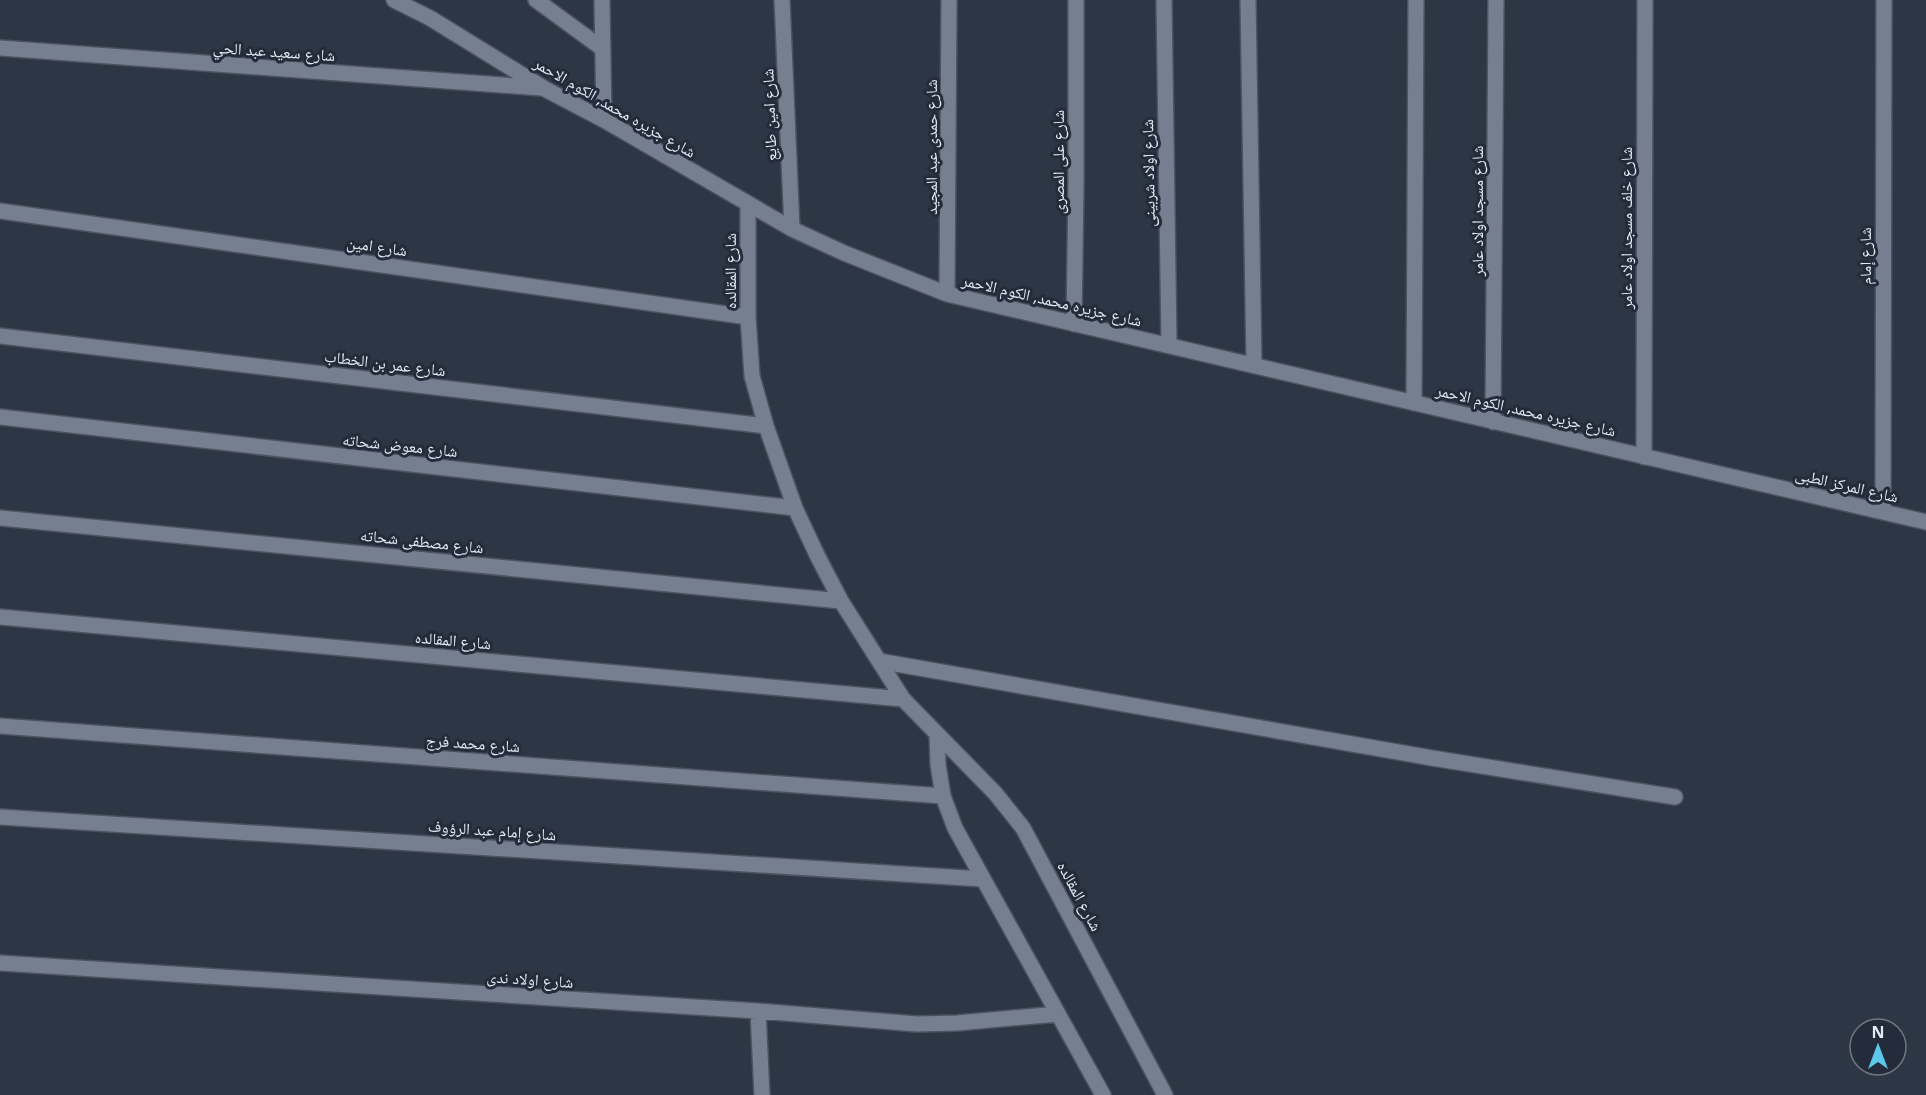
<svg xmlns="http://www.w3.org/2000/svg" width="1926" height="1095" viewBox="0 0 1926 1095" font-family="'Noto Sans','Noto Naskh Arabic',sans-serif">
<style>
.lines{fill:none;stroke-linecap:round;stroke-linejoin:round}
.minor-casing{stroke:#4c525f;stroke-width:18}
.minor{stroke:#757f90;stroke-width:15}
.labels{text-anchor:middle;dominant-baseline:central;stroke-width:6;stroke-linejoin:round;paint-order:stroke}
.street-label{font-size:16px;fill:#e4eaf3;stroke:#242b3a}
</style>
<rect width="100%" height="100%" fill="#2d3644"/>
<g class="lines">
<defs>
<path id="minor" d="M394 0 430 18 545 89 604 120 792 229 844 253 947 294 1926 522
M536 0 603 49
M602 0 604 120
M782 0 792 229
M1164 0 1169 345
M1248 0 1254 365
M0 48 542 88
M748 204V317L752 376 766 426 795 508 818 557 841 601 903 699 995 793 1023 828 1165 1095
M0 211 748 317
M947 294 949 0
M1074 324 1076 184V0
M0 336 766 426
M1414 403 1416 0
M0 417 795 508
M1493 422 1496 0
M1644 457 1645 0
M1883 512 1884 0
M0 518 841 601
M0 617 903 699
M879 661 1432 758 1675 797
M0 726 943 796
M937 734 938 764 943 796 955 828 1103 1095
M0 817 982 879
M0 963 758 1011 917 1024 957 1023 1058 1014
M758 1011 762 1095"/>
</defs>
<!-- minor casing -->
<use href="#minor" class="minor-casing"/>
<!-- minor -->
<use href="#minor" class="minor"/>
</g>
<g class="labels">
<!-- street labels -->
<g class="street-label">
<text transform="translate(274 51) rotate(4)">شارع سعيد عبد الحي</text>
<text transform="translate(615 107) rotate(30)">شارع جزيره محمد, الكوم الاحمر</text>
<text transform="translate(769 115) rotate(-92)">شارع امين طايع</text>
<text transform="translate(931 147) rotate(-90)">شارع حمدى عبد المجيد</text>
<text transform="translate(1058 162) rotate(-90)">شارع على المصرى</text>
<text transform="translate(1148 173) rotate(-91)">شارع اولاد شربينى</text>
<text transform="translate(1477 211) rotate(-90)">شارع مسجد اولاد عامر</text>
<text transform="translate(1626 228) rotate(-90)">شارع خلف مسجد اولاد عامر</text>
<text transform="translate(377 246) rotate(8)">شارع امين</text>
<text transform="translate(1865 256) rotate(-90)">شارع إمام</text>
<text transform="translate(730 271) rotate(-90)">شارع المقالده</text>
<text transform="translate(1052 300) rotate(13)">شارع جزيره محمد, الكوم الاحمر</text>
<text transform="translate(385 363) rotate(7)">شارع عمر بن الخطاب</text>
<text transform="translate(1526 410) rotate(13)">شارع جزيره محمد, الكوم الاحمر</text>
<text transform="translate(400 445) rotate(6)">شارع معوض شحاته</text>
<text transform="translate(1847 485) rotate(13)">شارع المركز الطبى</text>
<text transform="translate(422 541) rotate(6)">شارع مصطفى شحاته</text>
<text transform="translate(453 640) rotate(5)">شارع المقالده</text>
<text transform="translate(473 743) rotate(4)">شارع محمد فرج</text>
<text transform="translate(492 830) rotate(4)">شارع إمام عبد الرؤوف</text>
<text transform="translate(1080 896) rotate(62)">شارع المقالده</text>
<text transform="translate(530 979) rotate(4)">شارع اولاد ندى</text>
</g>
</g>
<!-- north arrow -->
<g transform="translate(1878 1047)"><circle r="28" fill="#242b3a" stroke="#717784" stroke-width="1.5"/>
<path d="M0-4.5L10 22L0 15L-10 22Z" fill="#5cc7e8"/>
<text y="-9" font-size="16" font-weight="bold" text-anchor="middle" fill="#e4eaf3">N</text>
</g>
</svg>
